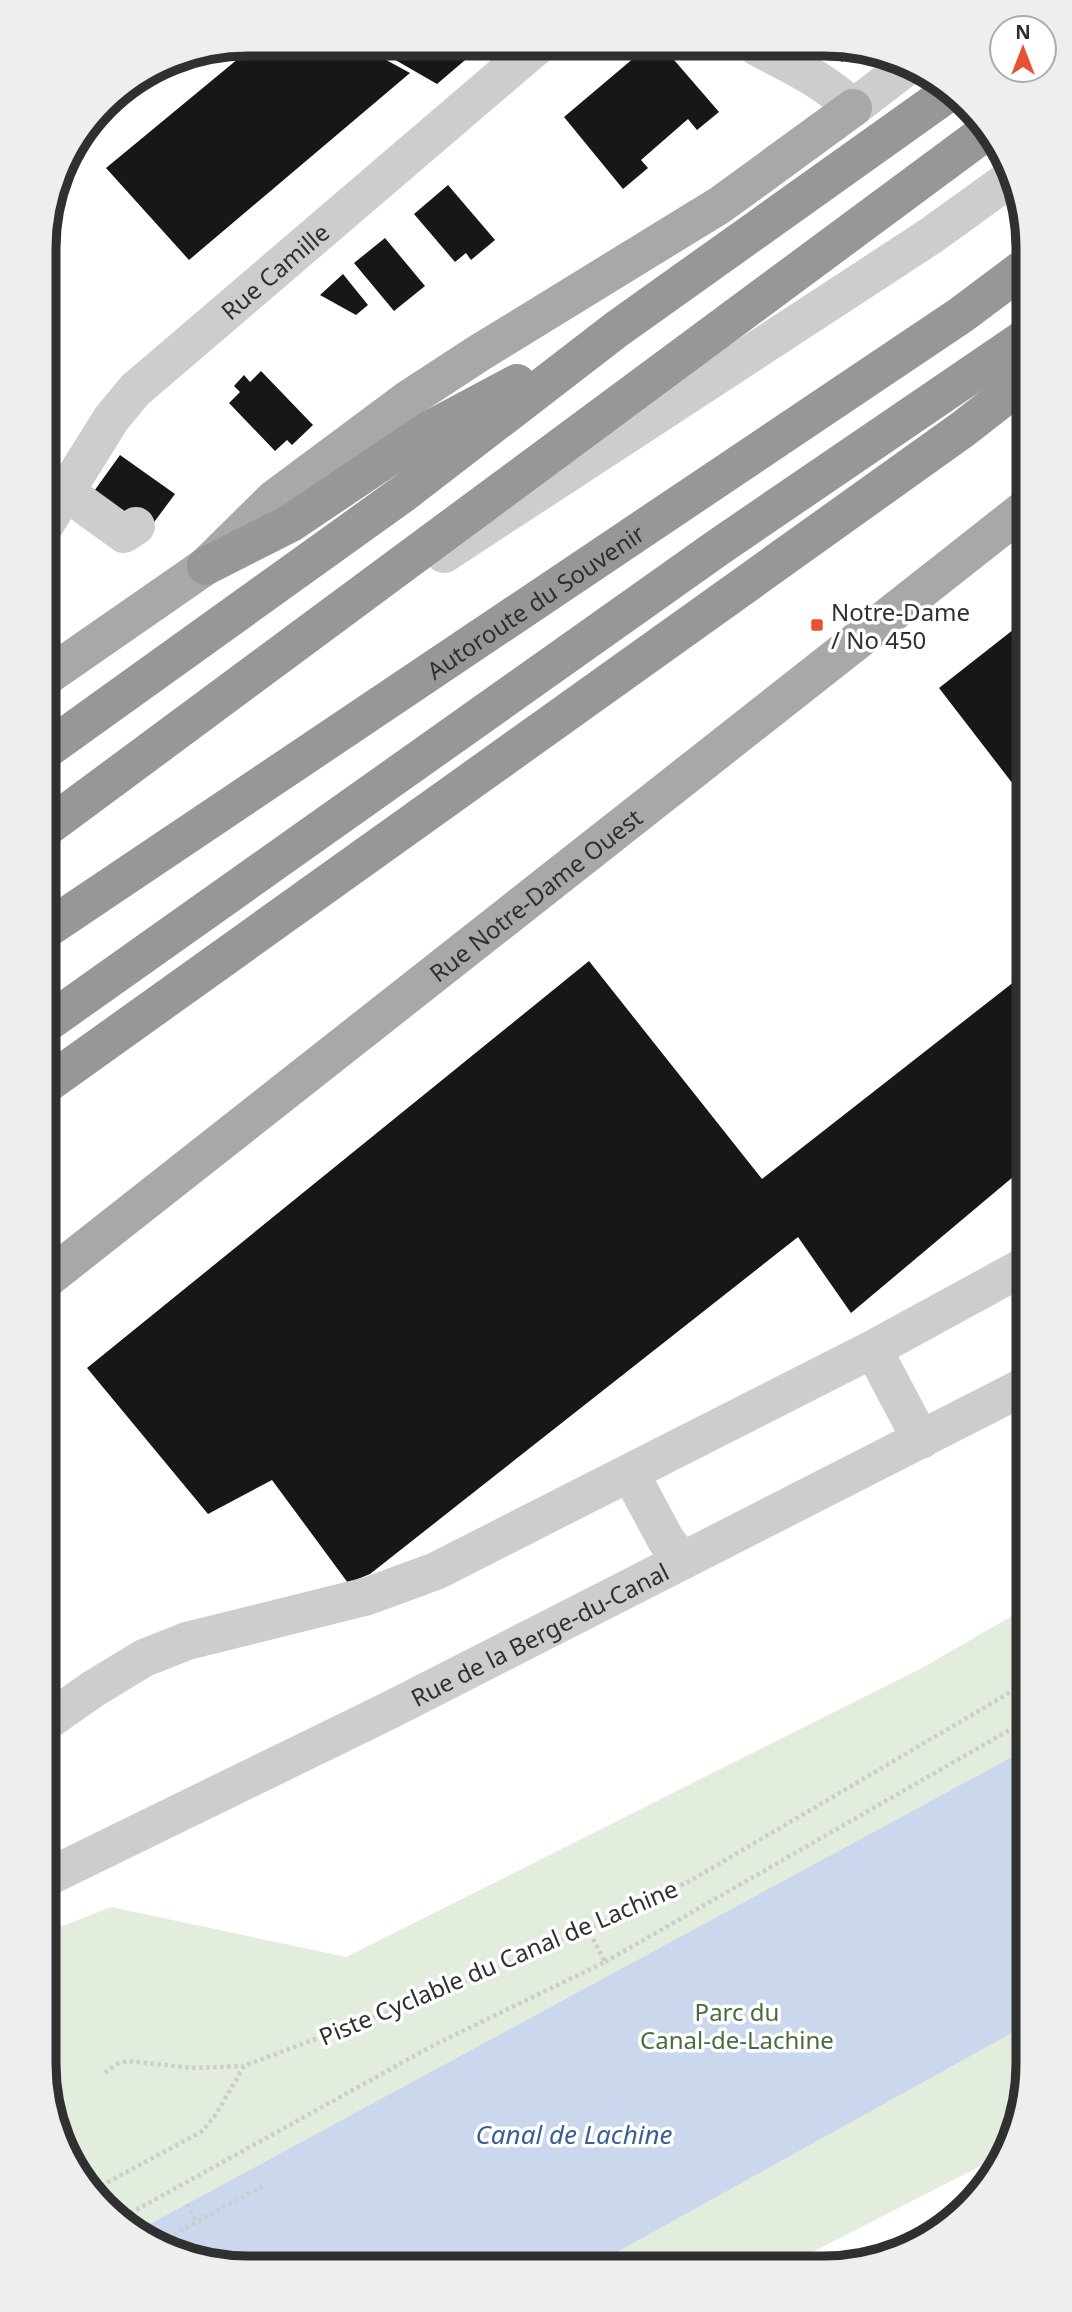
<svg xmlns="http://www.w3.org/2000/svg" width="1072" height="2312" viewBox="0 0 1072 2312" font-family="'Noto Sans',sans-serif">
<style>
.green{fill:#e3edde}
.water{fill:#cad7ec}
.building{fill:#171717}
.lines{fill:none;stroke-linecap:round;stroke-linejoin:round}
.path{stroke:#cdcdcd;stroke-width:4.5;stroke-dasharray:3.5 3.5;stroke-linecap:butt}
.minor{stroke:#cdcdcd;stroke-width:38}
.major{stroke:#a8a8a8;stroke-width:38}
.highway{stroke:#979797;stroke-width:38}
.poi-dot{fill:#e65033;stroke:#fff;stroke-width:2.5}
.labels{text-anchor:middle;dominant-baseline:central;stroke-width:7;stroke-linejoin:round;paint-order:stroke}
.street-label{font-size:24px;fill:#303030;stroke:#fff}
.poi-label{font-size:24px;fill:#303030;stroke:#fff;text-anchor:start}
.park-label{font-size:24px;fill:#486c3d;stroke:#fff}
.water-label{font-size:26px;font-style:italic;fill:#3d5e93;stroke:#fff}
.rim{fill:none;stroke:#303030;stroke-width:9}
</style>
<rect width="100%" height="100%" fill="#fff"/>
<!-- green -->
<path class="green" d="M1026 1608 1028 2078 1013 2143 1006 2153 793 2262 209 2264 113 2217 51 2117 50 1924 63 1926 111 1907 346 1957 920 1669Z"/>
<!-- water -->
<path class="water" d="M1027 1749 1028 2024 597 2263 209 2264 139 2230Z"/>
<!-- building -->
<path class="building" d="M256 44H357L410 73 189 260 106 168Z
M383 45H413L415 48 419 45H463L471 55 437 84 378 50Z
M627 46H662L719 112 697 130 688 119 641 160 648 168 623 189 564 117 635 57Z
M837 47 861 48 842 62 831 53Z
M448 185 495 240 471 260 466 253 455 262 414 214Z
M385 238 425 286 394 311 354 263Z
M343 274 368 305 356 315 320 295Z
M261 371 313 425 292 445 287 440 275 451 229 403 240 392 234 386 244 375 250 382Z
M120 455 175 494 146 533 92 494Z
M1023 622V797L939 688Z
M589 961 762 1179 1024 974 1025 1167 851 1313 798 1237 370 1574 348 1583 272 1480 208 1514 87 1368Z"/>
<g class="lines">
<!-- path -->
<path class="path" d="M605 1962 1027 1720
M105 2073 117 2064 128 2061 192 2068 243 2066
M95 2189 201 2132 215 2116 244 2066 447 1989 620 1915 690 1881 1026 1683
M187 2204 196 2222
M118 2220 436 2044 605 1962 588 1929
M161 2241 263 2186"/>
<!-- minor -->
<g class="minor">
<path d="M757 47C791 65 826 81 853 108L905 68"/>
<path d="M66 492 124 534 136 526"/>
<path id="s1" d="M45 525 111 419 135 390 537 46"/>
<path d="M444 554 929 237 1011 178"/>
<path d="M873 1349 921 1440"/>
<path d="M630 1473 666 1540 682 1561"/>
<path d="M49 1720 93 1689 144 1658 187 1641 368 1596 436 1571 873 1349 1025 1266"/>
<path id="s2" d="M50 1876 390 1710 1025 1386"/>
</g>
<!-- major -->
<g class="major">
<path d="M46 677 206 566 274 499 407 400 479 353 720 205 853 108"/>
<path id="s3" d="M48 1278 1022 511"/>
</g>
<!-- highway -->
<g class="highway">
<path d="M206 566 291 523 429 430 517 383"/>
<path d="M46 750 404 493 617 329 951 91"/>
<path d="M46 828 983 134"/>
<path id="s4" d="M47 929 961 315 1021 270"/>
<path d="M47 1023 720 546 1022 340"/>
<path d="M47 1084 963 429 1022 383"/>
</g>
</g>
<!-- markers -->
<rect class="poi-dot" x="810" y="618" width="14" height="14" rx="3.5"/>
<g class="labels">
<!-- street labels -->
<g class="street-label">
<text stroke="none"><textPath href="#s1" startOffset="346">Rue Camille</textPath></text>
<text stroke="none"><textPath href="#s4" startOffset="588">Autoroute du Souvenir</textPath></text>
<text stroke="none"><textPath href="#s3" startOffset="620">Rue Notre-Dame Ouest</textPath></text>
<text stroke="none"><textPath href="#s2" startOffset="546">Rue de la Berge-du-Canal</textPath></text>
<text transform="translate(498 1962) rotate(-23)">Piste Cyclable du Canal de Lachine</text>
</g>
<!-- poi labels -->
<g class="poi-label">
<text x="831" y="611">Notre-Dame<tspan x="831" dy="28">/ No 450</tspan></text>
</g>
<!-- park labels -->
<g class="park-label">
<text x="737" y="2011">Parc du<tspan x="737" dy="28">Canal-de-Lachine</tspan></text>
</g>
<!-- water labels -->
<g class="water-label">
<text x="574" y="2134">Canal de Lachine</text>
</g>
</g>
<!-- crop -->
<path d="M0 0H1072V2312H0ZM248 56H824A192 192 0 0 1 1016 248V2064A192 192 0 0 1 824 2256H248A192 192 0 0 1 56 2064V248A192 192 0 0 1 248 56Z" fill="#eee" fill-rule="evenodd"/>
<path class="rim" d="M248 56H824A192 192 0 0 1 1016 248V2064A192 192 0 0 1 824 2256H248A192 192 0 0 1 56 2064V248A192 192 0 0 1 248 56Z"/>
<!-- north arrow -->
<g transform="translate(1023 49)"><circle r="33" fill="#ffffff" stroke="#acacac" stroke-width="2"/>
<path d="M0-5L12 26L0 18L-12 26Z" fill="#e65033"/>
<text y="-10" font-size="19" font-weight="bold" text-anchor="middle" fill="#303030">N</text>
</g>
</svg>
